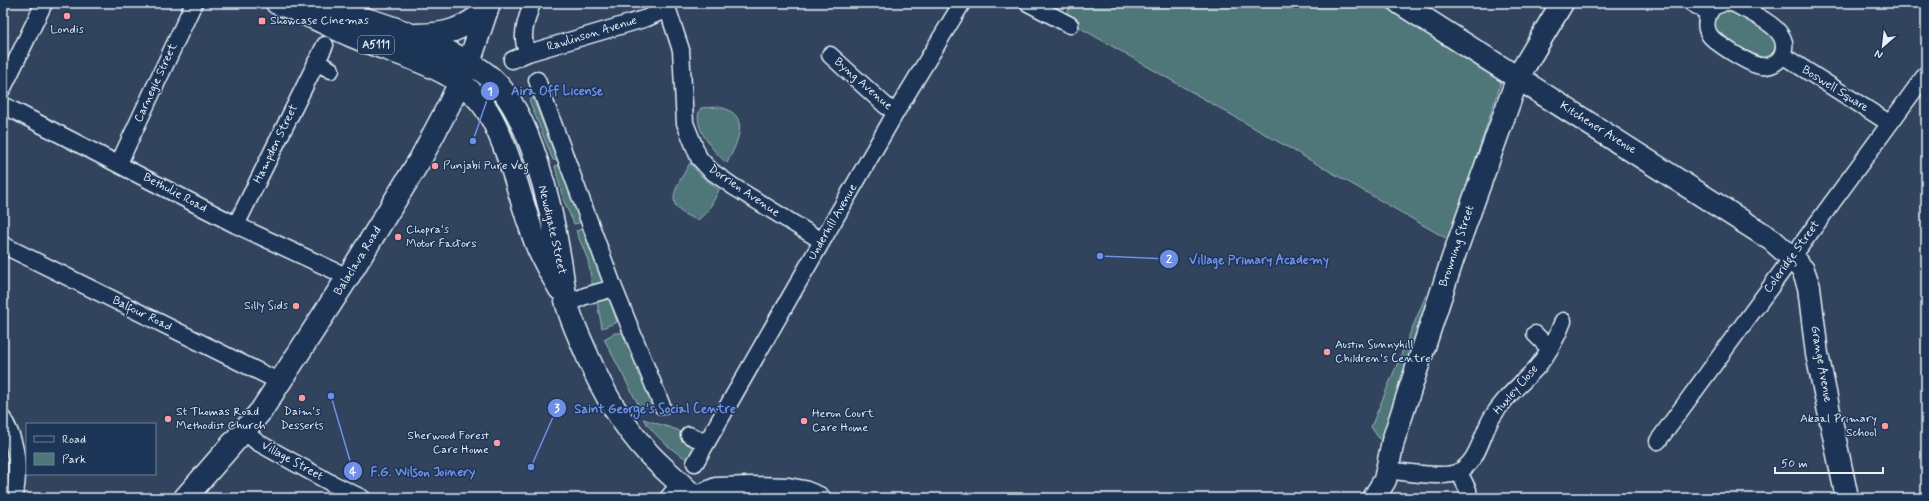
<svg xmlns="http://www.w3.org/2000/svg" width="1929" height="501" viewBox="0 0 1929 501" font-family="Mynerve,sans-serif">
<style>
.green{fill:#4f7679;stroke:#9cb4b8}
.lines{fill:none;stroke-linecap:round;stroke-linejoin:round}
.street-casing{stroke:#e8f1f8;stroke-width:19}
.secondary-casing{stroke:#e8f1f8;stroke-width:25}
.highway-casing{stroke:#e8f1f8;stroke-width:25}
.street{stroke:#1d3557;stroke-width:16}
.secondary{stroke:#1d3557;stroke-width:22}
.highway{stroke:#1d3557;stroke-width:22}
.poi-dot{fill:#ff9aa2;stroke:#1d3557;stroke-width:1.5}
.labels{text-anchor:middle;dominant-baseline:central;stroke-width:3;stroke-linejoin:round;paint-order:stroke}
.shield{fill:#1d3557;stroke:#abb9c8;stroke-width:1}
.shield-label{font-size:11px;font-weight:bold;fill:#e8f1f8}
.poi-label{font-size:12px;fill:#e8f1f8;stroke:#1d3557;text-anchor:start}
.street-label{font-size:12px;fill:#e8f1f8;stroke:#1d3557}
.leader{fill:none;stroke:#6e8fe5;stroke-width:1.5}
.callout-dot{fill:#6e8fe5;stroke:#1d3557;stroke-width:1.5}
.mark-label{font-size:12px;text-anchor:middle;font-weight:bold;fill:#fff}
.callout-label{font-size:13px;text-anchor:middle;font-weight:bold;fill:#6e8fe5;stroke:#1d3557;stroke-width:3;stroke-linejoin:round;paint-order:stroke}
</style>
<rect width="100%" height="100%" fill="#32435e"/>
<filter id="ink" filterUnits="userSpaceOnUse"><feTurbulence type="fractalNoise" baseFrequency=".025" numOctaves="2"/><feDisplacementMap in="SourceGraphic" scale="8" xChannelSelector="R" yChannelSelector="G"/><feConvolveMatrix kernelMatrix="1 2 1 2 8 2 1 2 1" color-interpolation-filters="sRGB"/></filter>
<g filter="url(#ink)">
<!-- green -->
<path class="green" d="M1072 3H1378L1501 82 1449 240 1077 26 1080 21 1066 14Z
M1728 7 1771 31 1779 44 1775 56 1762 62 1713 33 1712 15Z
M533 98 557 160H553L529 100Z
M719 107C753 114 737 143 727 163 714 153 690 124 701 108Z
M690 163 701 176 719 190 708 211 698 220C660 208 675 189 690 163Z
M560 165 582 222 574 224 563 199 555 166Z
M585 228 608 281 593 289 588 260 576 231Z
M605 294 609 298 617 322 602 328 596 297Z
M1426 295 1429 296 1383 444 1371 427Z
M615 333H625L661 409 639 406 604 339Z
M643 419 678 430 691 444 692 450 687 459C669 449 656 436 643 419Z"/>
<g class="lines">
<defs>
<path id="street" d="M1028 3 1070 25
M1692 3 1709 13 1713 7 1723 3
M1731 3 1737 5C1754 15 1794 30 1782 55
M667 7 681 50 685 123 699 158 711 171 734 187 822 241
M1709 13C1706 20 1705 27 1709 34 1713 42 1752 66 1761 66 1770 67 1778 63 1782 55L1889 123
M528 53C519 37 527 19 532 3
M830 55 886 106 896 112
M512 60 528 53 647 18 658 13 670 3
M316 62 331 70
M537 80 614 288 662 406
M3 88 44 3
M3 105 236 225 348 277
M119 163 194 3
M236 225 325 45
M3 245 270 377 280 385
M567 304 585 296 614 288
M1535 334 1550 349
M3 419C18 444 20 470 14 498
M244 431 257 442 331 483 362 498
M689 435 706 443
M1658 441 1926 74
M695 463 896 112 962 3
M1388 470C1404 472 1446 479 1458 472 1478 462 1481 437 1491 419 1503 398 1522 384 1538 366 1549 352 1557 338 1563 321
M1459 472 1468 490 1469 498
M668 498 681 482"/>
<path id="secondary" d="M1400 3 1772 240 1792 258 1803 270 1809 287 1817 354 1847 498
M185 498 261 411 348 277 421 158 449 105 469 63 489 3
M695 498 716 489 753 488 788 489 804 492 819 498
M1374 498 1385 480 1393 441 1453 258 1518 77 1562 3"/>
<path id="highway" d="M277 3C303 11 327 25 352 36 399 56 464 67 491 117 512 156 520 201 536 243 542 259 551 274 560 289
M292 8C339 9 382 22 426 41 448 52 473 62 492 79 530 113 551 206 559 255 562 270 563 286 566 300 570 319 580 338 587 355 603 393 622 425 650 455 664 470 681 483 695 498
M416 35C447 35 462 30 487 10"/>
</defs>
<!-- street casing -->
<use href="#street" class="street-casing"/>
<!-- secondary casing -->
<use href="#secondary" class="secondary-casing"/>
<!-- highway casing -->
<use href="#highway" class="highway-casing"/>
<!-- street -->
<use href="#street" class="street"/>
<!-- secondary -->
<use href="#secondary" class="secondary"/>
<!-- highway -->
<use href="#highway" class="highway"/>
</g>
</g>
<!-- markers -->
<g class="poi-dot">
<circle cx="67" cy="16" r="4"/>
<rect x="258" y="17" width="8" height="8" rx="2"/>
<circle cx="435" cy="166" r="4"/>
<circle cx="398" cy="237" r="4"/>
<circle cx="296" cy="306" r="4"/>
<circle cx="1327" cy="352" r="4"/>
<circle cx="302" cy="398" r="4"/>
<circle cx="168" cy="419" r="4"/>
<circle cx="804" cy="421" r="4"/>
<circle cx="1885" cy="426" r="4"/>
<circle cx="497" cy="443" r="4"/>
</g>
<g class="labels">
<!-- shield labels -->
<rect class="shield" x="358" y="36" width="36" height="18" rx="3"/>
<g class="shield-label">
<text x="376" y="45">A5111</text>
</g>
<!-- poi labels -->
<g class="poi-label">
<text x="270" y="21">Showcase Cinemas</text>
<text x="67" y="30" text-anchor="middle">Londis</text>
<text x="443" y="166">Punjabi Pure Veg</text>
<text x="406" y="230">Chopra's<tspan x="406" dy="14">Motor Factors</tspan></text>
<text x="288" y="306" text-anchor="end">Silly Sids</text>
<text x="1335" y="345">Austin Sunnyhill<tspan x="1335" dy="14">Children's Centre</tspan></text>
<text x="176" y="412">St Thomas Road<tspan x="176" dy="14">Methodist Church</tspan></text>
<text x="302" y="412" text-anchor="middle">Daim's<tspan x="302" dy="14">Desserts</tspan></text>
<text x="812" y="414">Heron Court<tspan x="812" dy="14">Care Home</tspan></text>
<text x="1877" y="419" text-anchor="end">Akaal Primary<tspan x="1877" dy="14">School</tspan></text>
<text x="489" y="436" text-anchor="end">Sherwood Forest<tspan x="489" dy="14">Care Home</tspan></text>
</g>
<!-- street labels -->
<g class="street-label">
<text transform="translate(592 34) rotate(-17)">Rawlinson Avenue</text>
<text transform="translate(156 83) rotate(-65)">Carnegie Street</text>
<text transform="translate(863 84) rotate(41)">Byng Avenue</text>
<text transform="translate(1835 89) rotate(32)">Boswell Square</text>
<text transform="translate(1598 128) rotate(32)">Kitchener Avenue</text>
<text transform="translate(276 144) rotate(-64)">Hampden Street</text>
<text transform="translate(744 191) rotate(34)">Dorrien Avenue</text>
<text transform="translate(175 193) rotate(28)">Bethulie Road</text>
<text transform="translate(833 222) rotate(-60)">Underhill Avenue</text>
<text transform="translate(552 230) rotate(77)">Newdigate Street</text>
<text transform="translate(1457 246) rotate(-71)">Browning Street</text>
<text transform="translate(1792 257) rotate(-54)">Coleridge Street</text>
<text transform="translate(358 261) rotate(-58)">Balaclava Road</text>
<text transform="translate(142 314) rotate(26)">Balfour Road</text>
<text transform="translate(1821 364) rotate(80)">Grange Avenue</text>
<text transform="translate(1516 390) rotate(-49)">Huxley Close</text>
<text transform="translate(292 461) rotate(29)">Village Street</text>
</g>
</g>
<!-- callouts -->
<path class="leader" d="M473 141L490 91M1100 256L1169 259M531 467L557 408M331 396L353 471"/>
<g class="callout-dot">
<circle cx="473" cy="141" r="4"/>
<circle cx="1100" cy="256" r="4"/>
<circle cx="531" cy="467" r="4"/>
<circle cx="331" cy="396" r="4"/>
<circle cx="490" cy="91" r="10"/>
<circle cx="1169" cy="259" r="10"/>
<circle cx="557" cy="408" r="10"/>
<circle cx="353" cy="471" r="10"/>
</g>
<g class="mark-label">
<text x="490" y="95">1</text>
<text x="1169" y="263">2</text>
<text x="557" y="412">3</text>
<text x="353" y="475">4</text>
</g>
<g class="callout-label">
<text x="557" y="95">Aira Off License</text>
<text x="1259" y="264">Village Primary Academy</text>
<text x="655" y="413">Saint George's Social Centre</text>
<text x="423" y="476">F.G. Wilson Joinery</text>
</g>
<!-- margin -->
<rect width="1929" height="501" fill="none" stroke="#1d3557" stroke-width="16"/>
<rect x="8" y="8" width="1913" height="485" fill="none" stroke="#e8f1f8" stroke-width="1.5" filter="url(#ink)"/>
<!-- legend -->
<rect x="26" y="423" width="130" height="52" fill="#1d3557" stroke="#6e8097"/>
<rect x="34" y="436" width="20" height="6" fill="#1d3557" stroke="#6e8097"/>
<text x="62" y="443" font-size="12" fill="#e8f1f8">Road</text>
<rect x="34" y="453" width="20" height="12" fill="#4f7679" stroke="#6e8097"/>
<text x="62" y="463" font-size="12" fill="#e8f1f8">Park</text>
<!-- north arrow -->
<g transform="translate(1883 46) rotate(208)" stroke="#1d3557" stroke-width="3" paint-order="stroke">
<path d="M0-3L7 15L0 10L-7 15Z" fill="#e8f1f8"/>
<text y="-6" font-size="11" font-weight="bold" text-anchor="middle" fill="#e8f1f8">N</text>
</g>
<!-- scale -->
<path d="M1775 467v6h108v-6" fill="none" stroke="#e8f1f8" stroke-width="2"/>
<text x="1781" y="467" font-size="12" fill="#e8f1f8" stroke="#1d3557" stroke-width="3" paint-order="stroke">50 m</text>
</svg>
